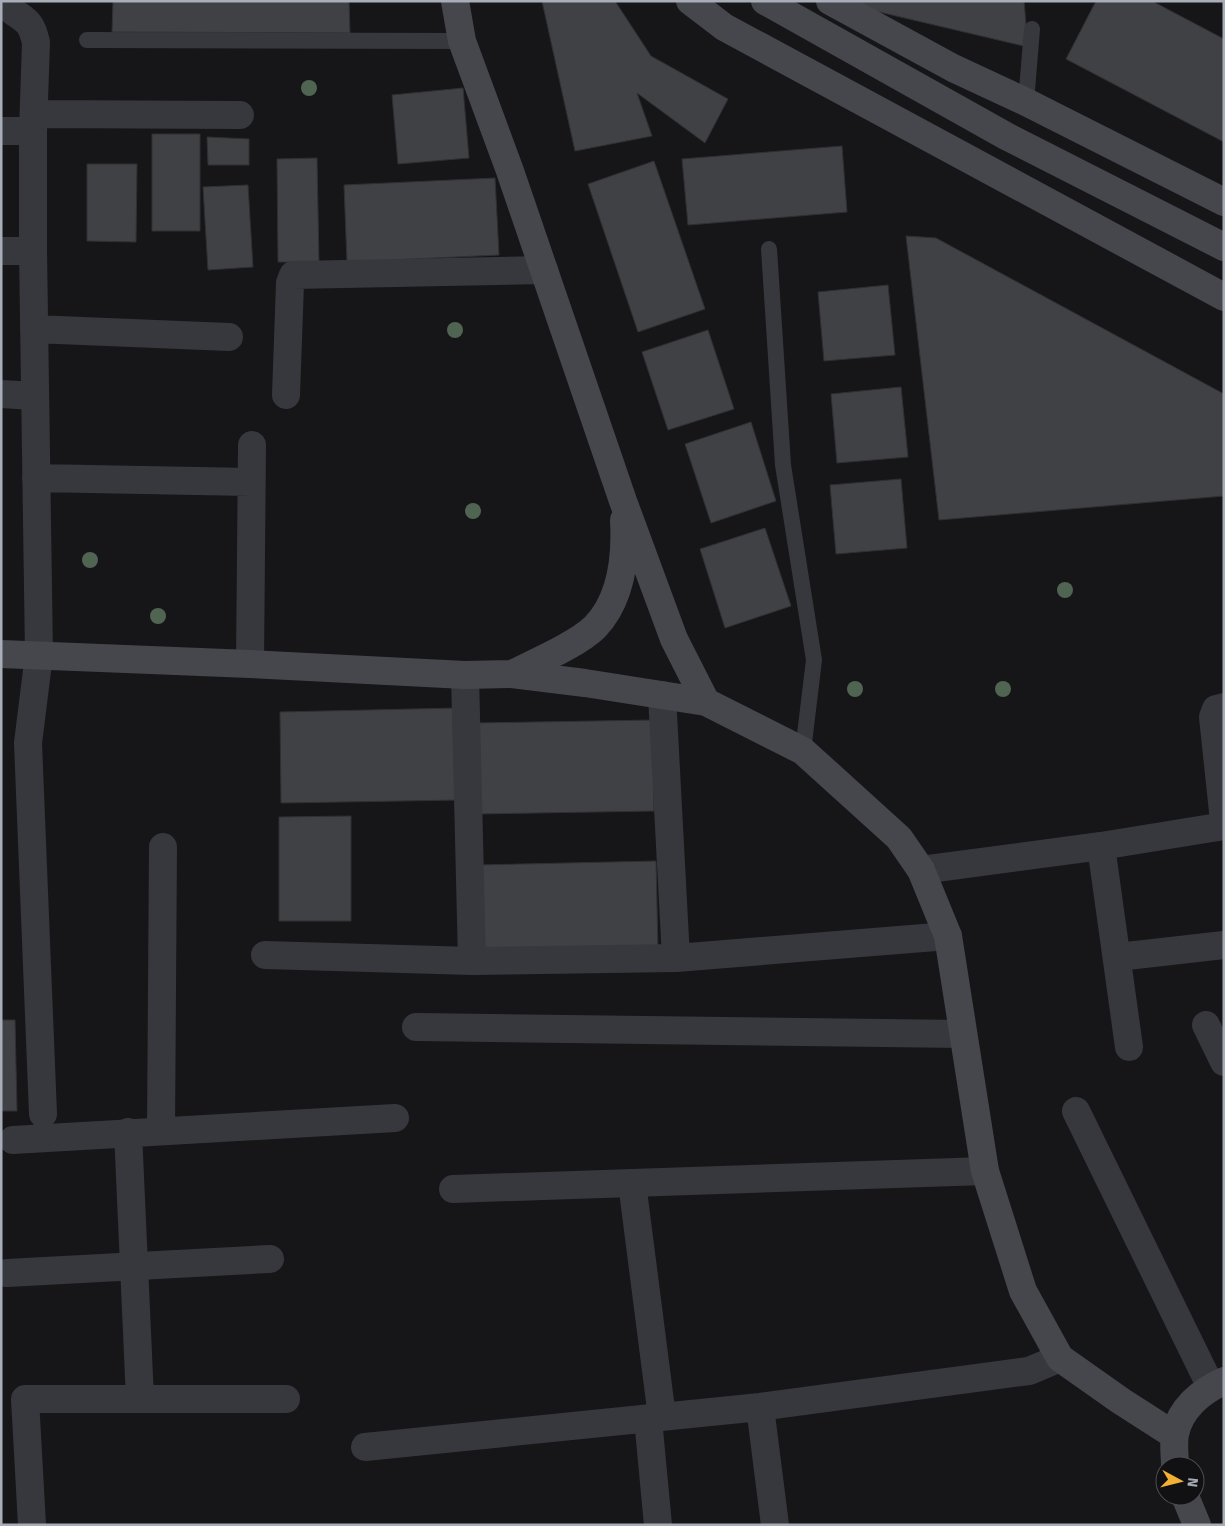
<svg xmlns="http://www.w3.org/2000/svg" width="1225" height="1526" viewBox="0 0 1225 1526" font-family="'Fira Sans',sans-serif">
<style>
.building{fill:#404145;stroke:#303034}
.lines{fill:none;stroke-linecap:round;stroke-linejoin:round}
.lane{stroke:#37383d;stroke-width:16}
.street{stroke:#37383d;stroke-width:28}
.secondary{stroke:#45474d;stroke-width:28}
.tree{fill:#506452}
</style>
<rect width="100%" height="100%" fill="#161618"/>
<!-- building -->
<path class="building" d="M113 1H349L350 33 112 32Z
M542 1H615L651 56 728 99 705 143 637 93 652 136 575 151Z
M852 1H1024L1028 47 858 7Z
M1096 1H1152L1224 39V142L1066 59Z
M463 88 469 158 398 164 392 95Z
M152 134H200V231H152Z
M207 137 249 139V165H208Z
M842 146 847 212 688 225 682 159Z
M317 158 319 262H278L277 159Z
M654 161 705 309 638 332 588 184Z
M87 164H137L136 242 87 241Z
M495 178 499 255 347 262 344 185Z
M248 185 253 267 208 270 203 187Z
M906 236 936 238 1224 394V496L939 520Z
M888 285 895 355 824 361 818 292Z
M708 330 734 409 668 430 642 352Z
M901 387 908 457 837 463 831 394Z
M751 422 776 501 711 523 685 444Z
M901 479 907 548 836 554 830 485Z
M765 528 791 606 725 628 700 549Z
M457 708 459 800 281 803 280 712Z
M653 720 654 811 477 814 475 723Z
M351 816V921H279V817Z
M656 861 658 952 480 956 478 865Z
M1 1020H15L17 1111H1Z"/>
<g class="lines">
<!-- lane -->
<path class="lane" d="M87 40 462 41
M1026 102 1032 29
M769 249 783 465 814 660 803 751"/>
<!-- street -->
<path class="street" d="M6 1C8 11 19 14 26 21 32 26 34 35 36 42L33 131V251L39 655 28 743 43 1114
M34 114 240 115
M1 131H33
M1 251H33
M34 329 229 337
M1 394 35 396
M286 395 290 283 293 275 544 270
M36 478 251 482
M250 664 252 445
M465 675 472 961
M662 695 676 958
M1224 707 1216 709 1213 717 1224 821
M1101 846 1129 1047
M921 870 1101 846 1224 826
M265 955 472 961 676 958 948 936
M1118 957 1224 945
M1206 1025 1224 1062
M416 1027 963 1034
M1076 1111 1211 1387
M161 1131 163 847
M128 1132 140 1399
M13 1140 395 1118
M632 1183 662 1417
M453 1189 985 1171
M7 1273 270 1259
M760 1407 775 1525
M648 1419 658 1525
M365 1447 760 1407 1029 1371 1060 1358
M32 1525 25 1399H286"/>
<!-- secondary -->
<path class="secondary" d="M455 1 462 41 510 171 623 501 674 639 706 702
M690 1 724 27 1224 297
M765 1 1006 136 1224 247
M830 1 953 68 1026 102 1224 202
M1 654 250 664 465 675 512 674 585 683 706 702 803 751 899 838 921 870 948 936 985 1171 1023 1291 1060 1358 1121 1401 1174 1435
M512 674C534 663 578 644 595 627 621 600 626 557 624 520
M1175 1466C1175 1456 1173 1444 1175 1434 1180 1409 1201 1391 1224 1381
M1185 1496 1197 1525"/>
</g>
<!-- trees -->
<g class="tree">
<circle cx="309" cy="88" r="8"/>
<circle cx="455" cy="330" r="8"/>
<circle cx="473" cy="511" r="8"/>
<circle cx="90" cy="560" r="8"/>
<circle cx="1065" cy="590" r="8"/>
<circle cx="158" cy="616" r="8"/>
<circle cx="855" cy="689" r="8"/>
<circle cx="1003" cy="689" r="8"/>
</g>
<!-- border -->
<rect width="1225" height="1526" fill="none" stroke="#a8adb8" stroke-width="5"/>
<!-- north arrow -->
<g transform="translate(1180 1481) rotate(97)"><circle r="24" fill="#111113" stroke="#4d4f55"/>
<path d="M0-4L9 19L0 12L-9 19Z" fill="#f2b134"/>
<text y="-8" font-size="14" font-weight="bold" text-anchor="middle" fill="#a8adb8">N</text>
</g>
</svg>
